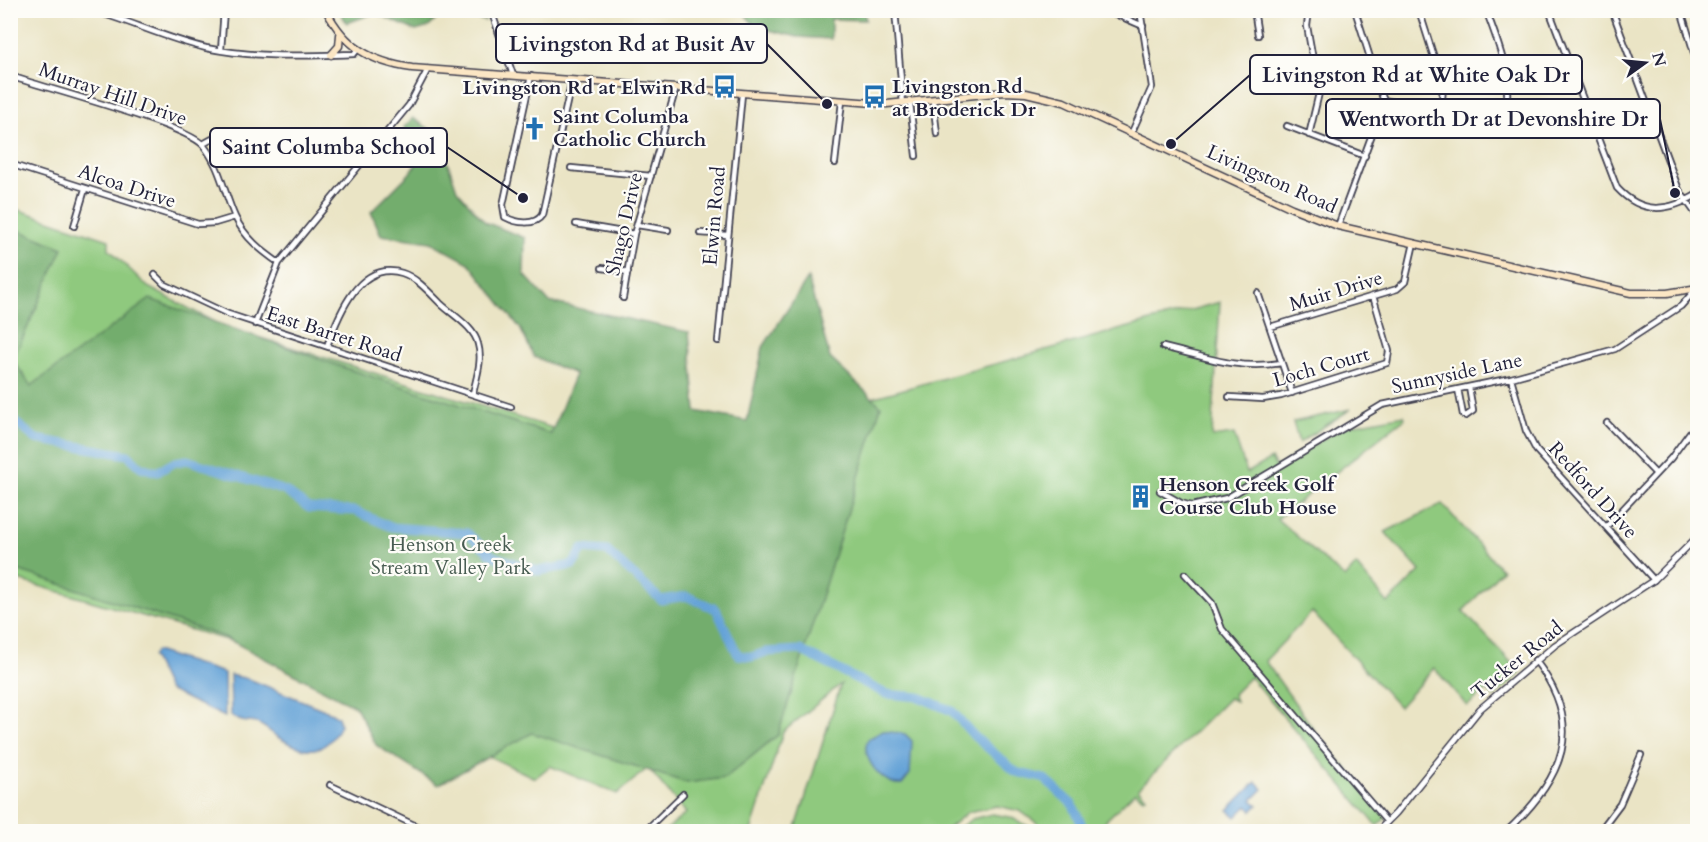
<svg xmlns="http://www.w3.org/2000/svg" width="1708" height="842" viewBox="0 0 1708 842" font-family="Cardo,serif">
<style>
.green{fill:#8fc97e;stroke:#58765c;stroke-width:1.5}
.forest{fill:#73ad6d;stroke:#4a6854;stroke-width:1.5}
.water{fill:#65a3d7;stroke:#446289;stroke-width:1.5}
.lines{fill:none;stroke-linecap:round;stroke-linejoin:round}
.river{stroke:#65a3d7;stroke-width:9}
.minor-casing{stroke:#403f50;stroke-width:8}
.tertiary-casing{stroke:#403f50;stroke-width:8}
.secondary-casing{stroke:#403f50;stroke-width:9}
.minor{stroke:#fff;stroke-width:4.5}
.tertiary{stroke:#fff;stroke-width:5}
.secondary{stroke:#fbe6c4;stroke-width:6}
.labels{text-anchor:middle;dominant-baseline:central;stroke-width:4.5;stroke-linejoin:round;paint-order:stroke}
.poi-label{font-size:20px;font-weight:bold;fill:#22223b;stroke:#fdfcf7;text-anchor:start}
.street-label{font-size:20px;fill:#22223b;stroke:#fdfcf7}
.park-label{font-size:20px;fill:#485c52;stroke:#fdfcf7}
.leader{fill:none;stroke:#22223b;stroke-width:2}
.callout-dot{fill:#22223b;stroke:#fdfcf7;stroke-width:2}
.callout{fill:#fdfcf7;stroke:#22223b;stroke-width:2}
.callout-label{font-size:21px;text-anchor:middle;font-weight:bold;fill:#22223b}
</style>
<rect width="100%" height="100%" fill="#fdfcf7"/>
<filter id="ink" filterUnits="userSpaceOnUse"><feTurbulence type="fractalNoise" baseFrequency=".0167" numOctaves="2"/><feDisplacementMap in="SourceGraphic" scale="12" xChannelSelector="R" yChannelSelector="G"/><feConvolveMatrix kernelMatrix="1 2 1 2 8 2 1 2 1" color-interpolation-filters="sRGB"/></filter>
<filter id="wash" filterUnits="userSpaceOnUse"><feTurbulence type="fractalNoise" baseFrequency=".008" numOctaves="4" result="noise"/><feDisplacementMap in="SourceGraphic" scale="24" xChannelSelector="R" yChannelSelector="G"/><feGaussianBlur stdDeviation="1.35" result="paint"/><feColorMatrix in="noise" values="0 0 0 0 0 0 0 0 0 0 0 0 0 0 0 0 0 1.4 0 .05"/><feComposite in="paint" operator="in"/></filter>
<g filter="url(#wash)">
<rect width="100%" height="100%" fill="#eae4c5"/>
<!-- green -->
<path class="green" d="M10 207 109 240V249L148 287 222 326 640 455 824 411 1220 302 1212 437 1234 434 1247 473 1271 459 1276 467 1345 426 1404 415 1405 418 1277 519 1345 578 1356 565 1388 603 1420 571 1385 532 1442 504 1502 570 1463 611 1521 673 1494 697 1487 690 1467 706 1434 668 1399 707 1312 612 1265 661 1315 731 1387 817 1377 826 1250 677 1233 694 1236 701 1229 698 1138 789 1146 797 1143 798 1135 792 1095 831H1048L1020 811 997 806 968 812 945 831H795L841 684 783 732 751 831H665L686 813 648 768 617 794 550 766 535 778 268 652 11 578Z
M1351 409 1299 443 1293 422Z
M992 814 1010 817 1037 831H955L972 819Z"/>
<!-- forest -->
<path class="forest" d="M339 11H481L485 21 454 13 441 14 429 27 416 31 375 13 347 23Z
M742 11H864L866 20 831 19V39L798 37 756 27Z
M413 118 431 130 449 166 457 190 485 222 525 238 524 274 549 302 689 332 696 411 747 421 763 347 808 278 830 358 881 406 778 735 725 778 687 783 532 733 438 785 376 745 356 707 224 637 11 568V227L63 248 13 360 31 386 150 299 345 368 551 434 575 374 534 357 520 328 469 263 431 242 381 235 371 212 409 174 423 155 404 127Z"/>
<!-- water -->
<path class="water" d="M156 651 224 673 225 717 168 690 152 656Z
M230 675 249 679 332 713 338 717 340 725C325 758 304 753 276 736 271 732 263 725 256 723 245 721 243 723 231 716Z
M883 731 905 734 912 741 910 774 902 784C884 787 859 757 868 739Z
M1256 782 1263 789 1252 800 1258 805 1252 811 1247 806 1236 817 1228 810Z"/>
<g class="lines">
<!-- river -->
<path class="river" d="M10 418 36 439 128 455 141 467 157 472 175 462 187 460 285 491 309 508 355 511 391 527 467 533 493 556 538 571 573 565 583 549 607 551 661 600 686 596 716 609 738 655 752 657 766 652 800 650 886 694 919 697 952 711 974 736 1016 772 1045 779 1073 805 1085 832"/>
</g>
</g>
<g filter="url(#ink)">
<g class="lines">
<defs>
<path id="minor" d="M91 10C130 21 167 39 206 48 255 58 305 56 354 54L357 50
M491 10 513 75
M895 10 903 104
M1106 10 1143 26
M1254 10 1258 35
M1309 10 1307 26 1319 93 1309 135
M1419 10 1443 86 1441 114
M1486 10C1502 53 1514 81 1503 128
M1549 10 1617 188C1642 215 1668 212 1698 194
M1612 10 1679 190 1698 217
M1681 10 1698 66
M221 50 224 10
M10 76C45 88 187 125 204 146 221 168 224 193 235 217 245 238 262 251 279 263
M531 76 503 205 505 217C516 223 535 226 542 215L572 80
M933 100 937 134
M1384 100 1531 135
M910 103 916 156
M1287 126 1365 156
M1132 132 1152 87 1140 10
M1571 133 1592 127
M203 144 223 133 288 138
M835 163 842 101
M10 164 198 224 215 223 235 217
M571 168 651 176
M576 224 634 234
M637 225 668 230
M74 226 85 189
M1338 226 1384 102 1355 10
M700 233 727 235
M602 268 628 272
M155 275 164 284 228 314 511 407
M1258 293 1292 393
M623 298 634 234 676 88
M255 324 279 263 409 105 428 69
M1270 327 1397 289 1405 282 1414 243
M718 341 742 94
M327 346C338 316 359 260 402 273 416 277 431 294 441 304 454 316 474 327 478 344 483 361 476 378 473 394
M1163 347C1206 357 1236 370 1281 363
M1511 378 1526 431 1536 450 1654 580
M1458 389 1463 415 1466 416 1473 411 1469 387
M1229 397 1263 399 1281 396 1387 363 1389 351 1373 296
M1607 423 1656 474
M1160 491 1181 503 1192 506 1227 498 1382 405 1511 378 1615 349 1681 306 1696 289
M1606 527 1671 458 1690 432
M1185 574 1212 603 1222 629 1387 822
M330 785 429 832
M644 832 683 794
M1506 832C1563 779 1587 727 1535 660
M1599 832 1620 804 1641 755"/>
<path id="tertiary" d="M1377 832 1396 813 1480 709 1555 645 1654 580 1698 536"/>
<path id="secondary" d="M326 10C345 47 371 62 412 68L887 104 1005 92 1026 93 1064 102 1292 208 1338 226 1631 293H1667L1698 288
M331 55 339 46 340 35"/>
</defs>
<!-- minor casing -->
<use href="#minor" class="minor-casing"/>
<!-- tertiary casing -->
<use href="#tertiary" class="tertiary-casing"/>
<!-- secondary casing -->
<use href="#secondary" class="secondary-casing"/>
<!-- minor -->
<use href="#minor" class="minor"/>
<!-- tertiary -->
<use href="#tertiary" class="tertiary"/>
<!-- secondary -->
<use href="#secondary" class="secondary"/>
</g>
</g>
<!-- icons -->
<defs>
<symbol id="bus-bare" viewBox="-9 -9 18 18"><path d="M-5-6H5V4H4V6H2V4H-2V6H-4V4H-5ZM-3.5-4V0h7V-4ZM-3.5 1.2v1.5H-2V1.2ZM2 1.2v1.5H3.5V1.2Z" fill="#1f6fb2" stroke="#fdfcf7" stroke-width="2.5" paint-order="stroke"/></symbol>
<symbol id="church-bare" viewBox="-9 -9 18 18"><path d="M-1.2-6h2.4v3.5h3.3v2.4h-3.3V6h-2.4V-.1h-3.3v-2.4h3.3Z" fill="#1f6fb2" stroke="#fdfcf7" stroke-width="2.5" paint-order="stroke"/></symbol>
<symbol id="building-bare" viewBox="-9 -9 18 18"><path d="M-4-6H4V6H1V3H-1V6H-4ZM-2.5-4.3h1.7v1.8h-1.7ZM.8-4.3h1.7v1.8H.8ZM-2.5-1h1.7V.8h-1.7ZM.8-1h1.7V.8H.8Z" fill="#1f6fb2" stroke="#fdfcf7" stroke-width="2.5" paint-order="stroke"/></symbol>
</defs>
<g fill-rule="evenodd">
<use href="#bus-bare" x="708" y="70" width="33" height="33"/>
<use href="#bus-bare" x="858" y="80" width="33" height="33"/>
<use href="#church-bare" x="518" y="112" width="33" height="33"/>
<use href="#building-bare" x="1124" y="480" width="33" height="33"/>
</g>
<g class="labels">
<!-- poi labels -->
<g class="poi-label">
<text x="892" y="86">Livingston Rd<tspan x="892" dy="23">at Broderick Dr</tspan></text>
<text x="706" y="87" text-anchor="end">Livingston Rd at Elwin Rd</text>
<text x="553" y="116">Saint Columba<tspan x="553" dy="23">Catholic Church</tspan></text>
<text x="1159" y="484">Henson Creek Golf<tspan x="1159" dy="23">Course Club House</tspan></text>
</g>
<!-- street labels -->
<g class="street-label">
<text transform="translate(113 94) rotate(19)">Murray Hill Drive</text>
<text transform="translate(1272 179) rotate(24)">Livingston Road</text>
<text transform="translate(127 186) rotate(18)">Alcoa Drive</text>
<text transform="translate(714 216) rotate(-85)">Elwin Road</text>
<text transform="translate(624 224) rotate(-77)">Shago Drive</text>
<text transform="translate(1336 291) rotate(-17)">Muir Drive</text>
<text transform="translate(334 334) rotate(18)">East Barret Road</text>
<text transform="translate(1321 367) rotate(-16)">Loch Court</text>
<text transform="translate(1457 373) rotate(-12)">Sunnyside Lane</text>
<text transform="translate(1593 490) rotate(48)">Redford Drive</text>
<text transform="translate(1517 660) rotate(-39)">Tucker Road</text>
</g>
<!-- park labels -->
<g class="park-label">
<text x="451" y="544">Henson Creek<tspan x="451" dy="23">Stream Valley Park</tspan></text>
</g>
</g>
<!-- callouts -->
<path class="leader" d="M827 104L767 44M1171 144L1250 75M1675 193L1660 119M523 198L447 147"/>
<g class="callout-dot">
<circle cx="827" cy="104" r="6"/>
<circle cx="1171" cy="144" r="6"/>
<circle cx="1675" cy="193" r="6"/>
<circle cx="523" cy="198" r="6"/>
</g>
<g class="callout">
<rect x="496" y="24" width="271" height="39" rx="6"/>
<rect x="1250" y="55" width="332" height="39" rx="6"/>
<rect x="1326" y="99" width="334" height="39" rx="6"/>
<rect x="210" y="128" width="237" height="39" rx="6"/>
</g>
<g class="callout-label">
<text x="632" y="51">Livingston Rd at Busit Av</text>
<text x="1416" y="82">Livingston Rd at White Oak Dr</text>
<text x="1493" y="126">Wentworth Dr at Devonshire Dr</text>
<text x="329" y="154">Saint Columba School</text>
</g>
<!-- margin -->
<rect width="1708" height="842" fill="none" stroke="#fdfcf7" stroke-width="36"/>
<!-- north arrow -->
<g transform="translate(1645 63) rotate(75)" stroke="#fdfcf7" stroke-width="4.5" paint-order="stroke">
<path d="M0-4.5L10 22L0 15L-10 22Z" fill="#22223b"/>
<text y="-9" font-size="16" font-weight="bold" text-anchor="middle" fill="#22223b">N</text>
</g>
</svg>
